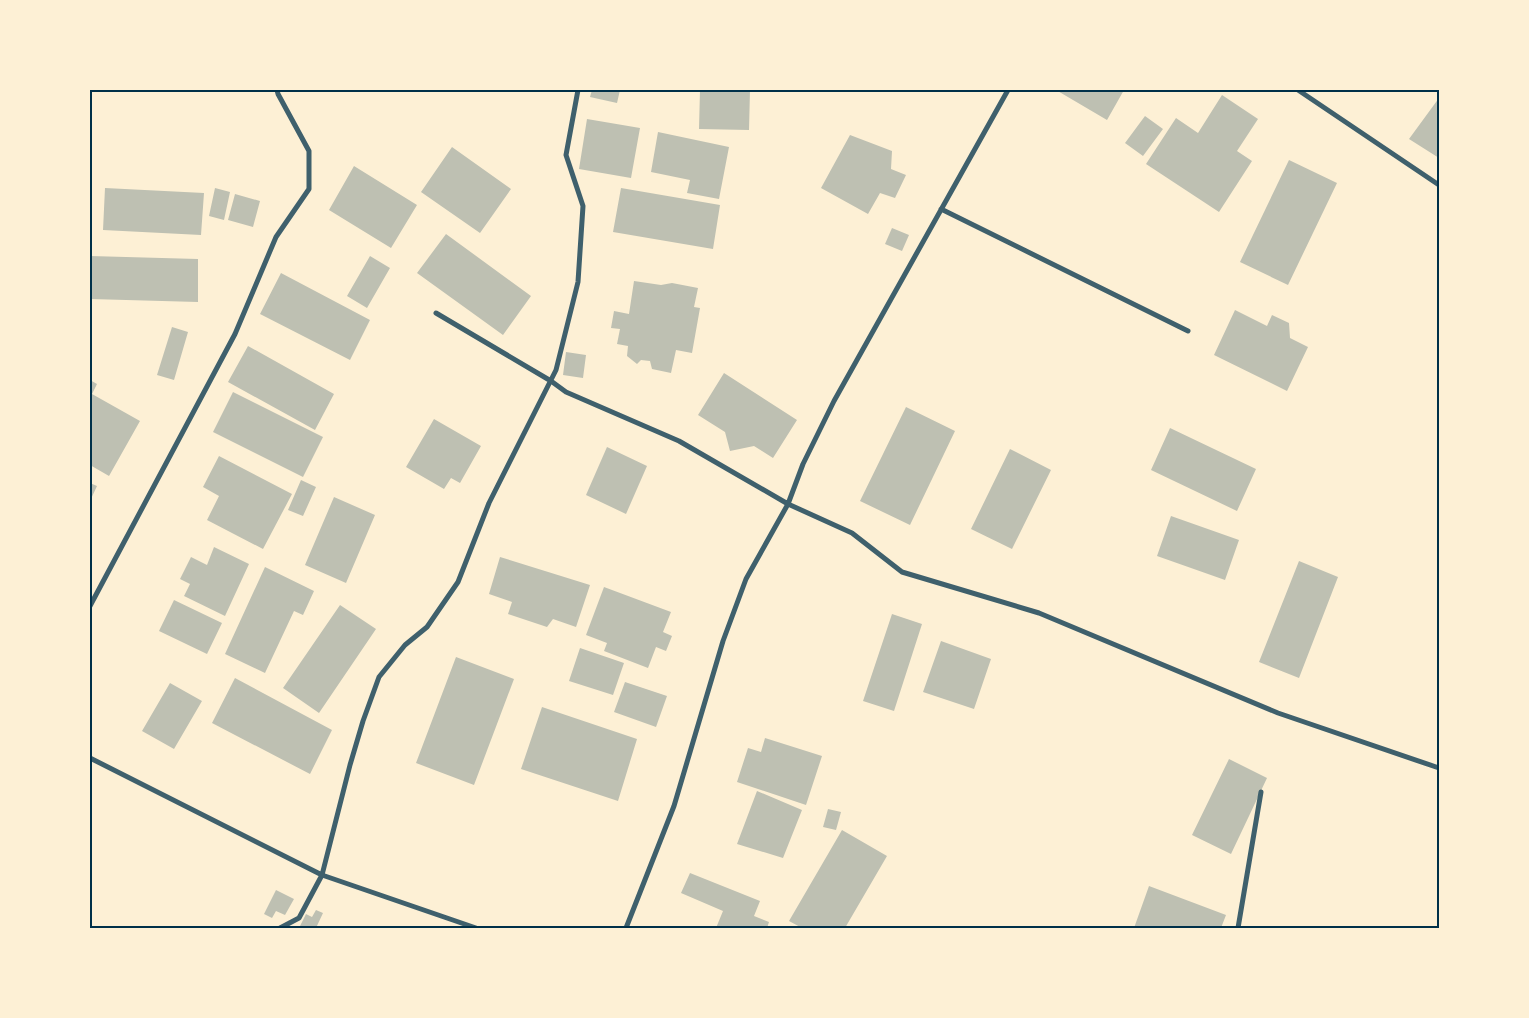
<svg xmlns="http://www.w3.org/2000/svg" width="1529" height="1018" viewBox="0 0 1529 1018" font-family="'Roboto Serif',serif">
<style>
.building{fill:#bec0b2}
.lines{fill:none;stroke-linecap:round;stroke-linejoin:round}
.minor{stroke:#3f606c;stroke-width:5}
.neatline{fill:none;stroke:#003049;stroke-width:2}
</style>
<rect width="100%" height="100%" fill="#fdf0d5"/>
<!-- building -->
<path class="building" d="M592 90H620L617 103 590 97Z
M700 90H750L749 130 699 129Z
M1056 90H1124L1107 120Z
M1222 95 1258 119 1237 151 1252 161 1219 212 1146 164 1176 118 1198 133Z
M1439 98V158L1409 139Z
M1145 116 1163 129 1143 156 1125 143Z
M587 119 640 128 631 178 579 169Z
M658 132 729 147 719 199 687 193 690 180 651 172Z
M850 135 892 151 891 169 906 175 895 198 880 193 868 214 821 188Z
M452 147 511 189 480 233 421 192Z
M1289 160 1337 183 1288 285 1240 262Z
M354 166 417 205 391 248 329 210Z
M105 188 204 193 201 235 103 230Z
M215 188 230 192 224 220 209 216Z
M621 188 720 205 713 249 613 232Z
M235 194 260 201 253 227 228 220Z
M892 228 909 235 902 251 885 244Z
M446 234 531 296 503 335 417 273Z
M90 256 198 259V302L90 299Z
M370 256 390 268 367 308 347 296Z
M281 273 370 320 350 360 260 314Z
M634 281 661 285 672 283 698 288 694 307 700 308 692 353 676 350 671 373 652 369 650 361 641 360 637 364 627 356 628 346 617 344 620 329 611 328 614 311 629 314Z
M1235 310 1267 326 1272 315 1289 323 1290 338 1308 347 1287 391 1214 355Z
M172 327 188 332 174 380 157 375Z
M248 346 334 394 315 430 228 382Z
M566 352 586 355 583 378 563 375Z
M724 373 797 420 773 458 754 446 730 451 725 432 698 415Z
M90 380 97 384 92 394 140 421 109 476 90 465Z
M233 392 323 437 303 477 213 432Z
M906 407 955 431 910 525 860 501Z
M434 419 481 446 460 483 451 478 444 489 406 467Z
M1170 428 1256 469 1237 511 1151 470Z
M607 447 647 466 626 514 586 495Z
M1010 449 1051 470 1012 549 971 529Z
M219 456 292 494 263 549 207 520 219 496 203 487Z
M301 480 316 487 303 516 288 510Z
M90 483 97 486 90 501Z
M334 497 375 515 346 583 305 565Z
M1171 516 1239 540 1225 580 1157 556Z
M214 547 249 564 225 616 184 596 190 584 180 579 191 557 207 565Z
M500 557 590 585 576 627 553 619 547 627 508 614 512 602 489 594Z
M1299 561 1338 577 1299 678 1259 662Z
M265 567 314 591 303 615 294 611 265 673 225 654Z
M604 587 671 612 663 632 672 636 666 651 656 647 648 668 604 651 607 643 586 635Z
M174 600 222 623 207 654 159 631Z
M340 605 376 629 319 713 283 688Z
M892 614 922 624 894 711 863 701Z
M941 641 991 659 974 709 923 692Z
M580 648 624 663 613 695 569 681Z
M456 657 514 679 474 785 416 763Z
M235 678 332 730 310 774 212 723Z
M625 682 667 696 656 727 614 712Z
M170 683 202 701 174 749 142 731Z
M542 707 637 739 618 801 521 769Z
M765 738 822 756 806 805 737 782 748 748 761 752Z
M1229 759 1267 778 1231 854 1192 835Z
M757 791 802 810 783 858 737 844Z
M828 809 841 812 836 830 823 827Z
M842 830 887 856 845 928H802L789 921Z
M690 873 760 901 754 916 769 922 767 928H716L723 911 681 893Z
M1149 886 1226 915 1221 928H1134Z
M276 890 294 899 285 915 276 911 272 918 264 914Z
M316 910 323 913 316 928H299L306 914 312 917Z"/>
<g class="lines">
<!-- minor -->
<path class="minor" d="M1298 90 1439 185
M941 209 1188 331
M436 313 551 381 566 392 679 441 788 504 852 533 902 572 1039 613 1278 713 1439 768
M90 606 235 334 276 237 309 189V151L278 94 277 90
M90 758 322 875 476 928
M280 928 299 918 322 875 350 765 363 721 379 677 405 645 427 627 458 582 489 503 556 370 578 282 583 206 566 155 578 90
M626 928 674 806 723 641 746 579 788 504 803 464 834 401 1008 90
M1238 928 1261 792"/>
</g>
<!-- border -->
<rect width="1529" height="1018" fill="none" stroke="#fdf0d5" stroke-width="182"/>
<rect x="91" y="91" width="1347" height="836" class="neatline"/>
</svg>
